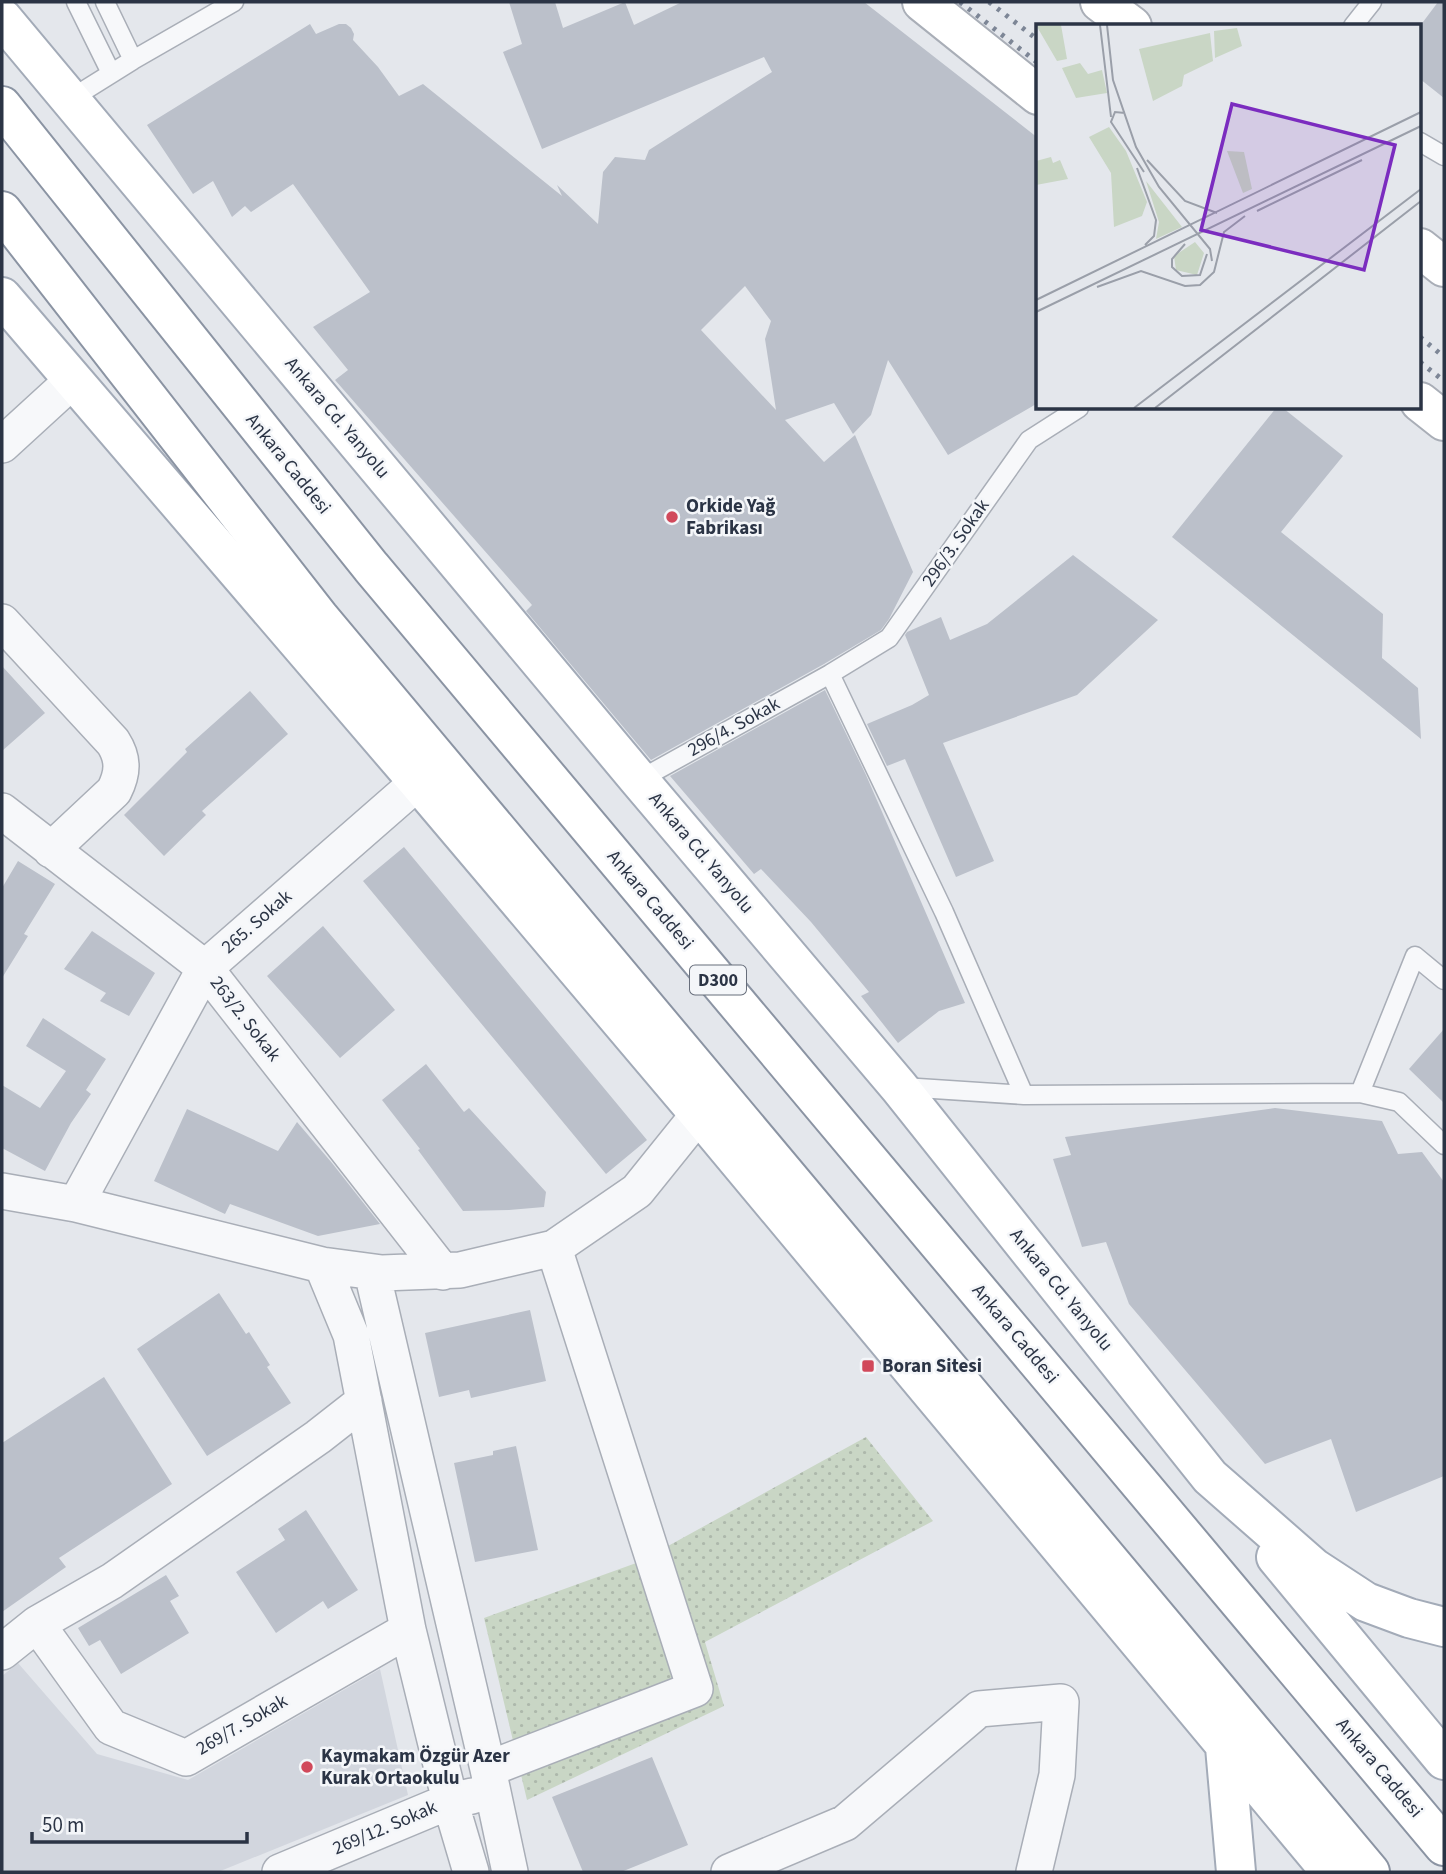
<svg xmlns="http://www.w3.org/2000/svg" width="1446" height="1874" viewBox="0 0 1446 1874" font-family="'Source Sans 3',sans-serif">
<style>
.built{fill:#d2d6de}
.park{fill:url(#park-dots)}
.building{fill:#bbc0ca;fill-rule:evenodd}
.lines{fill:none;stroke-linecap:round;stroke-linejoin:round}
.service-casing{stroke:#a9aeb7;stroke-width:21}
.minor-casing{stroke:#a9aeb7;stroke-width:38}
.secondary-casing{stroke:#a9aeb7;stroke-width:42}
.primary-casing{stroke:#a3abb8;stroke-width:42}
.trunk-casing{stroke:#8b94a3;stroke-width:42}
.service{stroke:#f7f8fa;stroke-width:18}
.minor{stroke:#f7f8fa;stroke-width:35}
.secondary{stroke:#fff;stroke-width:38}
.primary{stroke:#fff;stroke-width:38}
.trunk{stroke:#fff;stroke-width:38}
.rail{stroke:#7d8696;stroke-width:5;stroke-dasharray:3.5 7;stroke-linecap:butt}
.poi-dot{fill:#d1495b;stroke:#f4f6f9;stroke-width:2.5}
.labels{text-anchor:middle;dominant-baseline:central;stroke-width:5;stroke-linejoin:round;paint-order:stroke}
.shield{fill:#f4f6f9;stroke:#676e7b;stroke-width:2}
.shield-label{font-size:18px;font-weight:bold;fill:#2b3445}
.street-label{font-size:19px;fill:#2b3445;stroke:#f4f6f9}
.poi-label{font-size:19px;font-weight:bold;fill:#2b3445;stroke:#f4f6f9;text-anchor:start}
.inset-road{fill:none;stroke:#9a9fa9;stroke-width:2}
.view{fill:#7b2cbf;fill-opacity:0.15;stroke:#7b2cbf;stroke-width:3.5}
.inset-edge{fill:none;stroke:#2b3445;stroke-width:3.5}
</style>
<defs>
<pattern id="park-dots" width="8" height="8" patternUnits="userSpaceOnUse" patternTransform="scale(1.75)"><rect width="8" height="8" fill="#c9d6c5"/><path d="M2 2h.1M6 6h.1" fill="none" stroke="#adb8ab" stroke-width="1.8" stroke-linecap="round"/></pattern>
</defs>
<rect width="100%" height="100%" fill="#e4e7ec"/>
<!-- built -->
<path class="built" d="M18 1663 97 1754 188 1780 380 1669 408 1795 218 1872H2V1676Z"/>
<!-- park -->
<path class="park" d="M866 1437 933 1521 705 1642 724 1706 527 1800 484 1618 639 1562Z"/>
<!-- building -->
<path class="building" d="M509 2H555L563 28 625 2 634 25 682 2H864L1038 138V403L948 455 888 360 871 415 853 434 834 403 785 420 824 462 855 435 913 572 889 619 881 630 824 664 651 760 526 611 532 605 335 380 348 370 313 327 370 292 293 184 251 212 245 206 232 217 213 181 193 194 147 125 310 24 316 34 339 24H346L351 28 354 34 353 40 378 67 399 96 423 84 562 196 557 185 598 224 603 172 615 157 645 160 649 150 772 72 764 57 542 149 503 52 522 44ZM745 286 771 321 765 339 776 410 701 330Z
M1438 2H1444V98L1420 79V26Z
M1276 408H1283L1343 456 1281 532 1383 614 1382 658 1418 688 1421 739 1172 537Z
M1073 555 1158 620 1077 695 943 743 994 861 956 877 905 759 887 766 867 724 912 705 929 695 905 635 907 632 941 617 950 640 987 624Z
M2 666 45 713 2 751Z
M825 690 866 775 965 1003 939 1011 898 1043 861 996 869 992 811 922 761 869 754 874 670 776Z
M250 691 288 734 202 811 206 815 164 856 124 815 187 752 185 749Z
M404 847 647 1140 606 1174 363 881Z
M18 861 55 884 24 934 28 936 2 978V888Z
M323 926 395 1010 340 1058 267 976Z
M92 931 155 973 129 1016 100 1001 106 993 64 969Z
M43 1018 106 1059 86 1090 91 1094 71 1123 45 1171 2 1148V1085L40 1108 66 1071 26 1046Z
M1444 1029V1103L1409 1069Z
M426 1064 464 1112 469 1108 546 1192 544 1207 509 1210 463 1211 418 1150 420 1149 382 1100Z
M1275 1108 1382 1121 1398 1154 1422 1152 1444 1182V1476L1356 1512 1331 1439 1265 1464 1129 1304 1106 1242 1082 1247 1053 1159 1071 1155 1065 1137Z
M187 1109 278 1151 297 1122 332 1163 380 1224 318 1236 230 1204 225 1214 154 1181Z
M219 1293 246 1334 249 1332 270 1365 267 1367 291 1403 207 1456 137 1349Z
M530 1310 546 1381 471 1398 469 1390 439 1397 425 1333Z
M104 1377 172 1484 59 1558 66 1567 2 1612V1443Z
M516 1446 538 1550 475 1562 454 1463 493 1455V1451Z
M306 1510 358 1590 328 1609 323 1601 276 1633 236 1572 285 1540 278 1529Z
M166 1575 179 1596 170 1601 189 1633 121 1674 100 1640 89 1646 78 1628Z
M652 1757 688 1845 621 1872H583L552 1797Z"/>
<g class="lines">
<defs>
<path id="service" d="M76 2 111 73
M105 2 133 60
M1353 26 1372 2
M69 100 133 60 234 2
M1420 142 1444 156
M830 674 944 912 1024 1095
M639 780 830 674 889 638 1029 440 1079 408
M903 1087 1024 1095 1360 1093 1399 1102 1444 1145
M1360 1093 1415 956 1444 980"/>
<path id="minor" d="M2 445 73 380
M2 622 113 742C124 759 123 773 114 791L51 850
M2 811 205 968 443 1272
M2 1191 76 1204 322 1265 382 1273 460 1270 554 1248 637 1191 699 1114
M76 1204 205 968 418 782
M322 1265 351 1335 408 1630 450 1801 471 1872
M372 1272 488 1769 510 1872
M37 1624 112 1581 318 1437 364 1401
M2 1652 37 1624 111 1727 186 1758 408 1630
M488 1769 695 1689 554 1248
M280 1872 450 1801 472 1796
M729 1872 845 1823 979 1709 1061 1702 1057 1775 1034 1872"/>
<path id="secondary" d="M922 2 1038 95
M1100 2 1132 26
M1420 248 1444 267
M1420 402 1444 421"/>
<path id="primary" d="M2 18 639 780 899 1087 1210 1477 1314 1568 1366 1602 1409 1618 1444 1627
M2 297 418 782 699 1114 1331 1872
M1276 1557 1444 1760
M1225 1747 1236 1872"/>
<path id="trunk" d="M2 106 371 567 1444 1846
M2 211 319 617 1370 1872"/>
</defs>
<!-- service casing -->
<use href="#service" class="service-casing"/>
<!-- minor casing -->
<use href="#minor" class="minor-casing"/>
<!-- secondary casing -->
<use href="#secondary" class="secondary-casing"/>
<!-- primary casing -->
<use href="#primary" class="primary-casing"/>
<!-- trunk casing -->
<use href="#trunk" class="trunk-casing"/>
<!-- service -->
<use href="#service" class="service"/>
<!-- minor -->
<use href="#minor" class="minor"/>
<!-- secondary -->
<use href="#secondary" class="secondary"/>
<!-- primary -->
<use href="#primary" class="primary"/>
<!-- trunk -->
<use href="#trunk" class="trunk"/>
<!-- rail -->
<path class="rail" d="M960 2 1038 63
M989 2 1038 40
M1420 337 1444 357
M1420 362 1444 381"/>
</g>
<!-- markers -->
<g class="poi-dot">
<circle cx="672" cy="517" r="7"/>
<rect x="861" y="1359" width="14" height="14" rx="3.5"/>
<circle cx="307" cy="1767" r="7"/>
</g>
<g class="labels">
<!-- shield labels -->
<rect class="shield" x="690" y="965.5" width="56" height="29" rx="5"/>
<g class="shield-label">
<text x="718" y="980">D300</text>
</g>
<!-- street labels -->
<g class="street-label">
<text transform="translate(337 418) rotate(50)">Ankara Cd. Yanyolu</text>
<text transform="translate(288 464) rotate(51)">Ankara Caddesi</text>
<text transform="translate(956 543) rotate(-55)">296/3. Sokak</text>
<text transform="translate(734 727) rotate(-29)">296/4. Sokak</text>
<text transform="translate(701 853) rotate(50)">Ankara Cd. Yanyolu</text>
<text transform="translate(650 900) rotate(50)">Ankara Caddesi</text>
<text transform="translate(257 922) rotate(-41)">265. Sokak</text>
<text transform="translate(245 1019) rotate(52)">263/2. Sokak</text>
<text transform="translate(1061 1290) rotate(51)">Ankara Cd. Yanyolu</text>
<text transform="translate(1015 1334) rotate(50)">Ankara Caddesi</text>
<text transform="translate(242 1725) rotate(-30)">269/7. Sokak</text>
<text transform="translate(1379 1768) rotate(50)">Ankara Caddesi</text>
<text transform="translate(385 1828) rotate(-23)">269/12. Sokak</text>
</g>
<!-- poi labels -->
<g class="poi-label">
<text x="686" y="506">Orkide Yağ<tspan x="686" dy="22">Fabrikası</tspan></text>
<text x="882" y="1366">Boran Sitesi</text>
<text x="321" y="1756">Kaymakam Özgür Azer<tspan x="321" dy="22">Kurak Ortaokulu</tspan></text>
</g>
</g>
<!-- overview -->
<g transform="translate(1036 24)">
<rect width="385" height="385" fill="#e4e7ec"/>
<path d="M201 4 206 22 179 34 178 7ZM110 157 146 203 120 215 123 198ZM159 218 168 229 161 251 140 246 138 232Z" fill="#c9d6c5"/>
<path d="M0 1H25L31 35 21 37ZM174 9 177 37 148 51 146 62 117 77 103 25ZM44 39 52 50 66 46 71 69 40 74 26 44ZM73 103 90 127 111 178 106 192 78 203 75 149 53 113ZM191 127 208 128 216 165 207 169ZM15 133 17 139 24 136 32 155 0 161V137Z" fill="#c9d6c5"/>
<path class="inset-road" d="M64 1 75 93M71 1 77 56 100 123 123 163 174 225 176 237M89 89 79 88 75 98 108 148M111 136 149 177 181 189M101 144 120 196 118 212 109 221M221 187 326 136M149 220 136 235V243L146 252 164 251 171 230M61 263 105 247 149 262 164 261 178 248 188 208 209 192M0 276 385 88M0 288 385 102M98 384 385 165M119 384 385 177"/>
<path class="view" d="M196 80 359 121 328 246 165 206Z"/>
<rect width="385" height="385" class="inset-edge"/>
</g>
<!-- border -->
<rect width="1446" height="1874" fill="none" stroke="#2b3445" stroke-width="7"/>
<!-- scale -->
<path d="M32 1832v10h215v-10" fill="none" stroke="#2b3445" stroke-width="3.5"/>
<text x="42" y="1832" font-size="21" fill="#2b3445" stroke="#f4f6f9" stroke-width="5" paint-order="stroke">50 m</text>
</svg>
